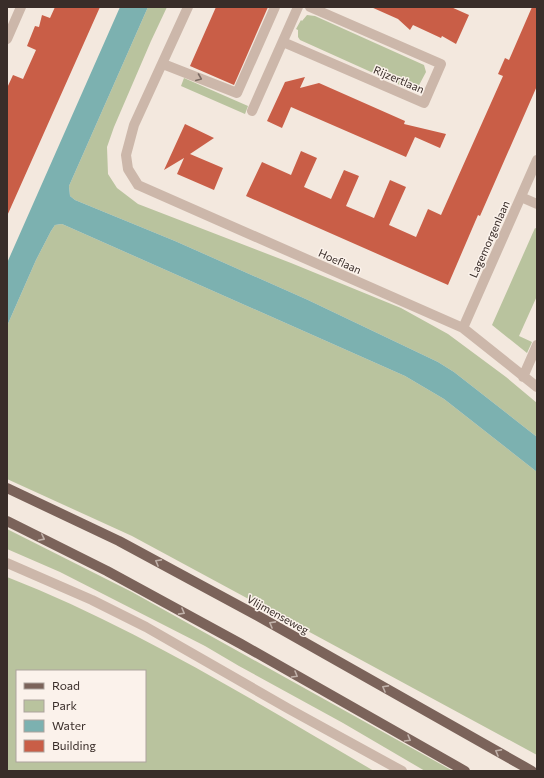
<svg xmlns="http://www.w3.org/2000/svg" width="544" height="778" font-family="Commissioner,sans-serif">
<rect width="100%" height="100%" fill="#f3e8de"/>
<!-- green -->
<path fill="#b9c39e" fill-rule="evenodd" d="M148,7H167L151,41L114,127L107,147L108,174L117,188L138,204L291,263L401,308L448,334L506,377L537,403V437L454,372L438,362L308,300L175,241L75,200L70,196L69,186Z
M307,15L315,16L424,65L426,72L417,89L411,90L300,40L298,37V30L296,29L301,20L302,21Z
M184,78L248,106L245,114L181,86Z
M62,224L405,376L444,399L537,472V755L132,536L7,479V326L36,260L51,231L55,225Z
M535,228L537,229V296L519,336L532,342L527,353L492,325Z
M7,529L132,592L453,771H425L343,723L239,666L205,646L60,572L7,549Z
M7,577C135,627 256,702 374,771H7ZM17,671H145V761H17Z"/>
<!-- water -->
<path fill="#7cb1b0" d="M120,7H148L69,186L70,196L75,200L175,241L308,300L438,362L454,372L537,437V472L444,399L405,376L62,224L55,225L51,231L36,260L7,326V263Z"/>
<!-- building -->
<path fill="#c95e47" d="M55,7H100L7,216V88L13,75L23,79L36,50L27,46L35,26L39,27L42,15L50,18Z
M216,7H268L234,85L190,66Z
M371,7H451L469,15L456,44L442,36L441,38L413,25L410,30L398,19Z
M532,7H537V86L480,216L478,215L448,285L246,196L262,162L291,175L301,151L317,158L304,187L331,199L344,170L359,176L346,206L374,218L390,180L406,187L389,225L416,237L428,209L441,215L503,76L498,74L505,58L509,60Z
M305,77L300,88L319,83L405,121L404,124L446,134L440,148L415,137L406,157L291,107L282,128L267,121L285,82Z
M185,124L214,138L190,154L223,168L214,190L177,174L184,158L164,170Z"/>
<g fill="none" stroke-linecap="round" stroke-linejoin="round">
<!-- minor -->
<path stroke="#ccb7aa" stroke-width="10" d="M188,7L134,125L126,155L128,169L138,185L463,328L537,387
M7,39L21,7
M283,42L424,103L441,64L310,7
M163,64L237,93L275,7
M252,111L298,7
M521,197L537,204
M463,328L537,160
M523,377L537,345
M7,563L92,600L146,627L289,709L402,771"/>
<!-- major -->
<path stroke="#7b635a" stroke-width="10" d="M7,488L119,541L258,616L532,771
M7,521L107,571L241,644L465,771"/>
</g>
<!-- one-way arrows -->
<defs><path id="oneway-chevron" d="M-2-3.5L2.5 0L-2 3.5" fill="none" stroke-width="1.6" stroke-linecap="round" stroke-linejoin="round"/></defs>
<use stroke="#7b6b63" href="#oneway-chevron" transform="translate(199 78) rotate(22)"/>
<g stroke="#c1b2aa">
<use href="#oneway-chevron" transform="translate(42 538) rotate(27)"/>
<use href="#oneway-chevron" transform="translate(158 562) rotate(-151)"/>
<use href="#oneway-chevron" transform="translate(182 612) rotate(29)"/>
<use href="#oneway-chevron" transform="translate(272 624) rotate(-151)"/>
<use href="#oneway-chevron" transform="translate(295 675) rotate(30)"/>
<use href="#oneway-chevron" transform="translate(385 688) rotate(-151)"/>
<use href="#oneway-chevron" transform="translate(408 739) rotate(30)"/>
<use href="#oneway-chevron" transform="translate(498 752) rotate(-151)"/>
</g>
<g text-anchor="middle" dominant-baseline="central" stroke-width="3" stroke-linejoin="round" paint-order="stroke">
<!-- street labels -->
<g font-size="11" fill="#392d29" stroke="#fbf2eb">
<text transform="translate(399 79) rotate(23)">Rijzertlaan</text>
<text transform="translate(489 239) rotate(-66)">Lagemorgenlaan</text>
<text transform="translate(340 261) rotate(24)">Hoeflaan</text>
<text transform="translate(278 614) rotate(29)">Vlijmenseweg</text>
</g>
</g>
<!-- border -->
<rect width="544" height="778" fill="none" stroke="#392d29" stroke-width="16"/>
<!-- legend -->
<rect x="16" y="670" width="130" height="92" fill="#fbf2eb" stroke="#ada39d"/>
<rect x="24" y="683" width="20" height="6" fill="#7b635a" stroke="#ada39d"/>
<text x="52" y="690" font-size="12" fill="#392d29">Road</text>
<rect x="24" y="700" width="20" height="12" fill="#b9c39e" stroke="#ada39d"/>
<text x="52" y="710" font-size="12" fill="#392d29">Park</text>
<rect x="24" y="720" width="20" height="12" fill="#7cb1b0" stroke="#ada39d"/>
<text x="52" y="730" font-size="12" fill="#392d29">Water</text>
<rect x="24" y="740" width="20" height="12" fill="#c95e47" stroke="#ada39d"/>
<text x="52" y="750" font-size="12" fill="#392d29">Building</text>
</svg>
